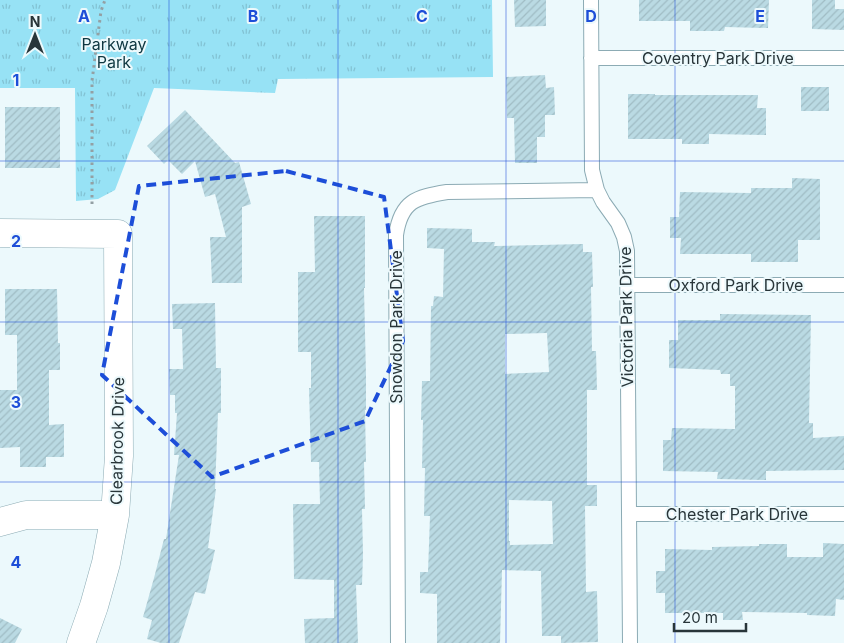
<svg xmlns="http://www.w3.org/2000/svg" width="844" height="643" font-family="Inter,sans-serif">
<defs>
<pattern id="grass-tufts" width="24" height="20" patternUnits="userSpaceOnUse" patternTransform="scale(1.25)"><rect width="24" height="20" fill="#97e2f5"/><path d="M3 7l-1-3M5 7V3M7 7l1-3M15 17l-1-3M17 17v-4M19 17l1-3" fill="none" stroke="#82c2d3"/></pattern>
<pattern id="building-hatch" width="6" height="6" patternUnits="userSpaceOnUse" patternTransform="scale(1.25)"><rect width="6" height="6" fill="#badae3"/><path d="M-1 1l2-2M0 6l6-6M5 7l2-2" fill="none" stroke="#a0bcc4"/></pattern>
</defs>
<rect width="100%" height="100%" fill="#ecf9fc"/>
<!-- grass -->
<path fill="url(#grass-tufts)" d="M0,0H492L493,77L278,79L275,93L154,88L115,190L98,199L76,201L75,88H0Z"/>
<!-- building -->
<path fill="url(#building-hatch)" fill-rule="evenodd" d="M514,0H546V26L515,27Z
M639,0H769L768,28L725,27L724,31H690V21H639Z
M812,0H835V9H844V30L812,29Z
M545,75L546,88L554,87L555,115H545V137H537V163H515L514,118H507L506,77Z
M801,87H829V111H801Z
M628,94H655V95H758L757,108H766V135L709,134V144H682V139H628Z
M5,107H60V168H5Z
M185,110L235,163L239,162L251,204L242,207V283H212L210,237H226L215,194L205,197L195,161L182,174L168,160L164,164L147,146Z
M792,178L820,179V240H798V262H751V254H680L681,238H670V217H679L680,192L751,193V188H792Z
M314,216H365V288H364L366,376V410H365L366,462H364L365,509H362L363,554L362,585H356L358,643H305L304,619L334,618V580L294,579L293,504H320L319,462H311L309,388H311V352H298V272H315Z
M427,228L472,229V242H495L494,246L583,244V252H592L593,287H591L592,351H596L597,390H587V485H597V506H585L586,592L597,591L598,642L561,643V636H542L541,571L502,570L500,643H437V594L420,593V572H428L430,516H424L425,468H422L423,420H421L422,381H430L431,306H433L434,296L443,297L444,249L427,248ZM547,333L549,372L505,374V334ZM509,500L552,501L553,544L510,545V541H509Z
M5,289H57L58,343H60V370H49V425L64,424V457H46V467H20V447L0,448V390H17V335H5Z
M215,303L216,368H221V413H218L215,489H216L208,548L215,550L205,594L195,592L179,643H161L147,639L152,620L143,617L154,578L164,539H166L179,455H174L177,413H175V395H170L169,369H183L182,329H173L172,304Z
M720,314L811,315L809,423H813V438L844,436V470L766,471V480L717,479L718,472L663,471V440H671L672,428L735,429V386H730V374H721L720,370L669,368V340H678V320H720Z
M823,543L844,544V600L836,599L835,616L807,615V613L742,612L743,620H723V613H665V593H656V571H665V549L712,550V547L759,546V544H787V557H823Z
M0,618L22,629L15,643H0Z"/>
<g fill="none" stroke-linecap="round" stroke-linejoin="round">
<!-- lane casing -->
<g stroke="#8cabb4" stroke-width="16">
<path id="lane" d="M591,0L592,170L597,190L603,202L618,223L624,237L627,251L630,643
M591,58H844
M627,285H844
M629,514H844
M398,643L396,235C401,201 416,197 447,192L597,190"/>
</g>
<!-- street casing -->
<g stroke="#8cabb4" stroke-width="29">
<path id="street" d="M0,233L118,234L119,456L115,515L106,563L94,606L81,643
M0,522L26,515H115"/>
</g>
<!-- path -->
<path stroke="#93a0a4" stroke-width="3" stroke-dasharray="2.5 4" stroke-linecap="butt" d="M92,204V81L101,11L105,0"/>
<!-- lane -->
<use href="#lane" stroke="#fff" stroke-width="14"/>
<!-- street -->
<use href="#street" stroke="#fff" stroke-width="28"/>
</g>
<!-- marked area -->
<path fill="none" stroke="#1d4ed8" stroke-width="4" stroke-dasharray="10 6" stroke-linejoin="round" d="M286,171L384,197L403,341L365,421L212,477L102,375L139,186Z"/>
<!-- grid -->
<path fill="none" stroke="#1d4ed8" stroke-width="1" stroke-opacity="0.55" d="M169,0V643M338,0V643M506,0V643M675,0V643M0,161H844M0,322H844M0,482H844"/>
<g text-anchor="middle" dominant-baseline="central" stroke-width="4" stroke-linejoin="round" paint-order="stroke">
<!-- park labels -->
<g font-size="16" fill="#0e3741" stroke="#ecf9fc">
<text x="114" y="44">Parkway<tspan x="114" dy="18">Park</tspan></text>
</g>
<!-- street labels -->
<g font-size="16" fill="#283539" stroke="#ecf9fc">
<text x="718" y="58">Coventry Park Drive</text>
<text x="736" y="285">Oxford Park Drive</text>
<text transform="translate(626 317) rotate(-91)">Victoria Park Drive</text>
<text transform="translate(396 327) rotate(-90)">Snowdon Park Drive</text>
<text transform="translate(117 441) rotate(-89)">Clearbrook Drive</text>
<text x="737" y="514">Chester Park Drive</text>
</g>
</g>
<g font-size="16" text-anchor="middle" font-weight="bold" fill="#1d4ed8" stroke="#ecf9fc" stroke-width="4" stroke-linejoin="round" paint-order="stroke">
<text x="84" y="22">A</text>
<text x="253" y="22">B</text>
<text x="422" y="22">C</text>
<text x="591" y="22">D</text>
<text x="760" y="22">E</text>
<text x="16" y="86">1</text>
<text x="16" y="247">2</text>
<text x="16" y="408">3</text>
<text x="16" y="568">4</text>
</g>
<!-- north arrow -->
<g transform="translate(35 35)" stroke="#ecf9fc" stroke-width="4" paint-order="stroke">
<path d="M0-4L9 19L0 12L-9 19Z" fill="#283539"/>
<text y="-8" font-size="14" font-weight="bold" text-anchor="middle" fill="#283539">N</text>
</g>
<!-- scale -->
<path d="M674 623v8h72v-8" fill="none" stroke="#283539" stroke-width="2.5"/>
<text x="682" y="623" font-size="15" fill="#283539" stroke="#ecf9fc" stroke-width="4" paint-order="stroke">20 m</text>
</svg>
